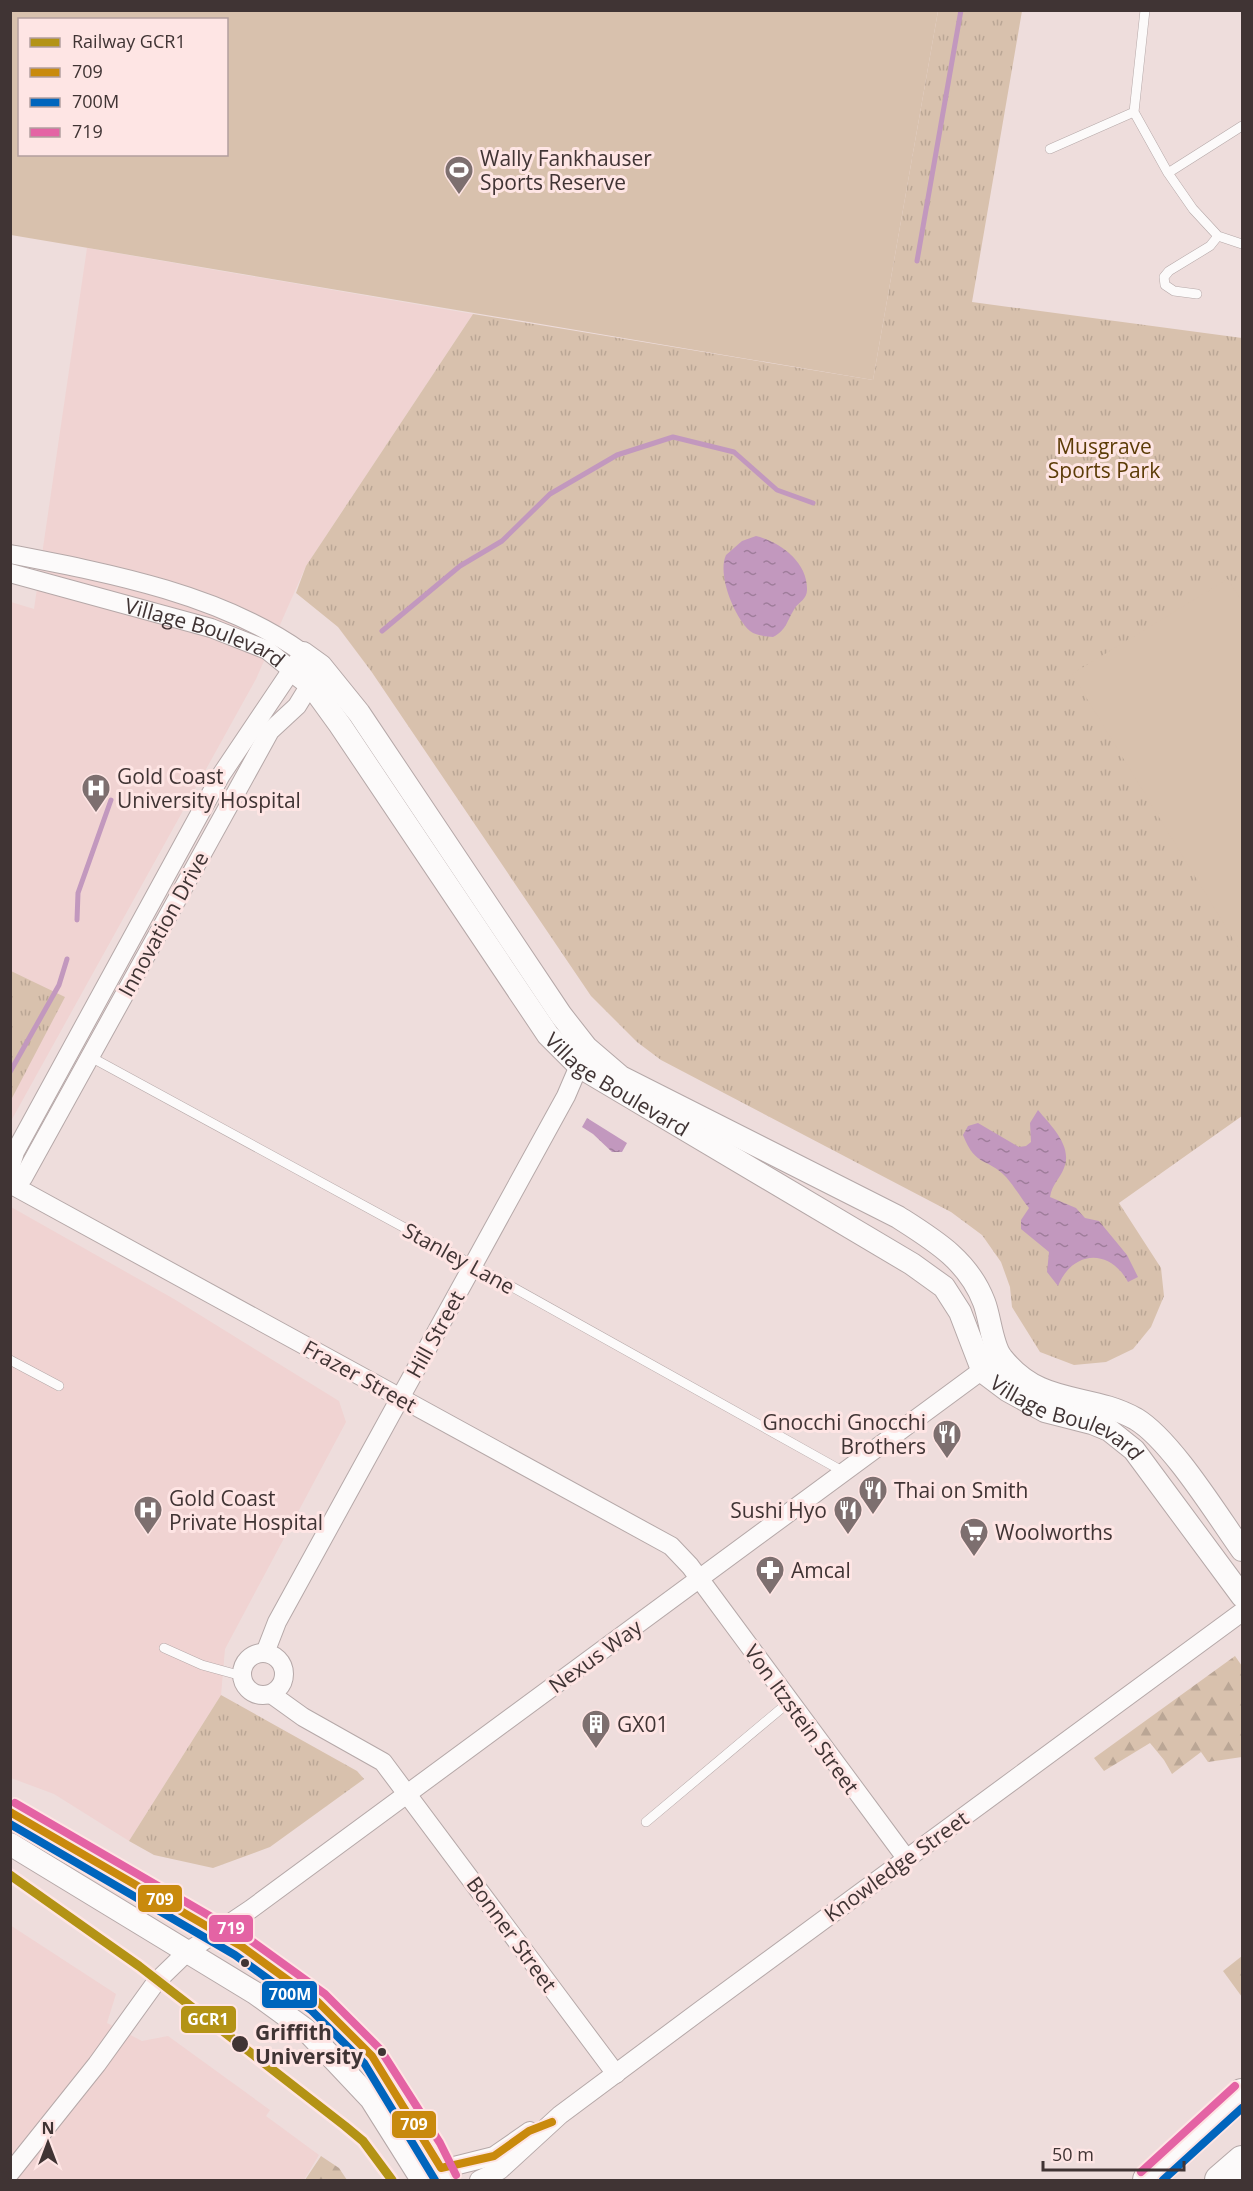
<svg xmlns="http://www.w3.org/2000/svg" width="1253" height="2191" font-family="'Open Sans',sans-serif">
<defs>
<pattern id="grass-tufts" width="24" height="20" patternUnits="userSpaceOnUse" patternTransform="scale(1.5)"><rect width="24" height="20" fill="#d8c1ad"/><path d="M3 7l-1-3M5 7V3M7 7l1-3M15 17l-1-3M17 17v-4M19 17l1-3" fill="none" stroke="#baa695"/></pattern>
<pattern id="forest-firs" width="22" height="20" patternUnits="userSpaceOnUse" patternTransform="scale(1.5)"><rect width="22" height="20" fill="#d8c1ad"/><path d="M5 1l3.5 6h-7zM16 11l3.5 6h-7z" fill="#baa695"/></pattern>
<pattern id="water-ripples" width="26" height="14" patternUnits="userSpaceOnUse" patternTransform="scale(1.5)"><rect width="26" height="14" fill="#c298be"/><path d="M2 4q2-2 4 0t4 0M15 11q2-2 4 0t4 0" fill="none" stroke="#9f7d9b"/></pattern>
</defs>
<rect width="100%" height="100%" fill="#eedddc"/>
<!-- built -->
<path fill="#f0d3d2" d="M87,248L473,314L306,566L256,679L11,1121V602L34,609Z
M11,1207L174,1299L339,1401L346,1422L225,1649L221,1695L129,1841L54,1794L11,1778Z
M10,1925L116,1994L107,2023L142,2041L168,2036L270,2110L266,2116L319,2155L304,2180H11Z"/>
<!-- grass -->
<path fill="url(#grass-tufts)" d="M938,11H1022L972,302L1242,338V1116L1119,1203L1161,1268L1164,1296L1151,1327L1133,1349L1106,1362L1074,1365L1040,1352L1012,1307L1010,1287L1001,1262L982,1235L951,1212L661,1060L637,1042L591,996L371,671L338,627L296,593L306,566L473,314L873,380Z
M11,971L65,997L11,1100Z
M221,1695L357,1771L364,1779L270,1847L213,1868L154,1855L129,1841Z"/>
<!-- forest -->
<path fill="url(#forest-firs)" d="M1235,1656L1242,1666V1757L1208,1762L1201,1752L1172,1774L1164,1760L1150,1743L1104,1771L1094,1758Z
M1242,1956V1997L1223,1971Z
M321,2156L339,2168L347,2180H305Z"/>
<!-- pitch -->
<path fill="#d8c1ad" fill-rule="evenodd" d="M10,11H938L873,380L11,235ZM20,20H226V154H20Z
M1228,579L1242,602L1241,952L1072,674Z"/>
<!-- water -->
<path fill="url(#water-ripples)" d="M756,536C780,542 808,562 807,590C807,599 799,602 795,608C787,620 787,630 773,637C766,636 756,636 750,631C734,617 717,574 726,555L742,541Z
M1038,1110C1051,1126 1073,1146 1064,1168C1060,1179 1052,1184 1050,1197L1076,1208L1085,1218L1099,1221L1127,1255L1138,1277L1128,1282C1109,1247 1072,1251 1058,1286L1047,1272L1049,1252L1021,1229V1220L1029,1208C1021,1198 1014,1186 1006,1177C987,1157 976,1168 963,1135L968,1126L978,1123L1019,1147L1026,1146L1031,1142L1030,1123Z
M587,1118L627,1143L622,1152H612L593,1134L582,1127Z"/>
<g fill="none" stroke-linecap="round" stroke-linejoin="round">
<!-- stream -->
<path stroke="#c298be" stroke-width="5" d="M917,261L961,10
M382,631L460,566L502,541L550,494L617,455L673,437L734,452L777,490L813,503
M77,920L78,893L111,800
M10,1072L59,985L67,959"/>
<!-- service casing -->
<g stroke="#b5a8a8" stroke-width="10">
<path id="service" d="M1145,10L1134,112L1168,173L1193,209L1218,236L1242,244
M1050,149L1134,112
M1168,173L1242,126
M1197,294L1174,291L1165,285L1164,277L1169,271L1210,246L1218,236
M87,1055L473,1265L844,1472
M10,1360L59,1386
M164,1648L202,1665L242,1676
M646,1822L789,1702"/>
</g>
<!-- minor casing -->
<g stroke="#b5a8a8" stroke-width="20">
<g id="minor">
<path d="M10,554C108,573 221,594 303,653L221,775L15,1152L10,1168"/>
<path id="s1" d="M10,573L211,628L267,650L293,671"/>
<path d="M10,1184L671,1546L690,1566L906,1858"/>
<path d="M10,1184L23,1178L270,731L297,706L316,675"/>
<path d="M265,1653L277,1622L566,1096L584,1054"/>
<circle cx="263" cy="1674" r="21"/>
<path d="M271,1694L303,1717L383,1762L616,2074"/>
<path d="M430,2172L494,2156L530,2131"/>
<path d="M10,2173L97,2064L156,1982L187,1952L251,1909L1000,1357"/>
<path d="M479,2180L500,2170L560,2115L701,2010L1242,1612"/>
</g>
</g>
<!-- tertiary casing -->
<g stroke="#b5a8a8" stroke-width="24">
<g id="tertiary">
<path d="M303,653L321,666L359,713L561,1015L586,1047L621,1077L898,1217C934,1240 968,1260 984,1302C990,1317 992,1347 1002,1358C1042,1408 1088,1392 1136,1419C1171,1440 1217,1515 1242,1550"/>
<path id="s2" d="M293,671L311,685L340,725L548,1035L580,1067L912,1264L944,1287L960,1312L983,1372L1007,1390L1045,1411L1092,1423L1109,1430L1134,1450L1242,1596"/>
<path d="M10,1812L241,1946L318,2002L372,2056L431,2149L447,2180"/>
<path d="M10,1844L255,1993L306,2030L371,2099L422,2180"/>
</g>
</g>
<!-- trunk casing -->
<g stroke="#b5a8a8" stroke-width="32">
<path id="trunk" d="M1148,2180L1242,2094
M1220,2180L1242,2161"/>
</g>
<!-- service -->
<use href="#service" stroke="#fcfafa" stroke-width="9"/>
<!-- minor -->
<use href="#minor" stroke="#fcfafa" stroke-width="18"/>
<!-- tertiary -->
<use href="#tertiary" stroke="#fcfafa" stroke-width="22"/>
<!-- trunk -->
<use href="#trunk" stroke="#fcfafa" stroke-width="30"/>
<!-- bus-1 casing -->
<g stroke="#fee5e4" stroke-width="12">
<path id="bus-1" d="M10,1812L241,1946L318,2002L372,2056L441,2168L494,2156L529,2131L552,2122"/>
</g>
<!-- bus-2 casing -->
<g stroke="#fee5e4" stroke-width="12">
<path id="bus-2" d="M10,1824L235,1955L311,2010L364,2063L435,2180
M1163,2180L1242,2108"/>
</g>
<!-- bus-3 casing -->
<g stroke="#fee5e4" stroke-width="12">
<path id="bus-3" d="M15,1803L246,1937L325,1994L380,2049L440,2143L456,2175
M1141,2172L1235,2086"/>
</g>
<!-- bus-1 -->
<use href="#bus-1" stroke="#c98a0d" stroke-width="8"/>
<!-- bus-2 -->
<use href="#bus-2" stroke="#0065bd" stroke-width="8"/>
<!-- bus-3 -->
<use href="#bus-3" stroke="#e463a4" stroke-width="8"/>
<!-- rail-1 casing -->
<g stroke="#fee5e4" stroke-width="14">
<path id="rail-1" d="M10,1875L139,1966L345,2126L363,2141L392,2180"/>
</g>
<!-- rail-1 -->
<use href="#rail-1" stroke="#b39315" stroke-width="9"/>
</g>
<!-- icons -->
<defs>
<g id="stadium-pin" transform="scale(1.5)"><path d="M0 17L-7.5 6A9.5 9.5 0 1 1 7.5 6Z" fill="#7d6f6f" stroke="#fee5e4"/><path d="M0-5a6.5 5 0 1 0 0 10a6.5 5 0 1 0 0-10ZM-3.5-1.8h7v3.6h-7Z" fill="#fff"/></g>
<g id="hospital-pin" transform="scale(1.5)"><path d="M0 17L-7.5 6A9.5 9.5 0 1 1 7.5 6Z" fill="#7d6f6f" stroke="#fee5e4"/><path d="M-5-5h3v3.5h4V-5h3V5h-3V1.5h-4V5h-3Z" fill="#fff"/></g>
<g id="restaurant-pin" transform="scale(1.5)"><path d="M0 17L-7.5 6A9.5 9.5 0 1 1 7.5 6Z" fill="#7d6f6f" stroke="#fee5e4"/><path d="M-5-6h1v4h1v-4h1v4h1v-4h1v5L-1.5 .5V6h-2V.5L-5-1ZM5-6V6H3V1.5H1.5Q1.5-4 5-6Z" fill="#fff"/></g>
<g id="supermarket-pin" transform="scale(1.5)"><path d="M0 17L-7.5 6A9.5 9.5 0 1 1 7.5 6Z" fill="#7d6f6f" stroke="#fee5e4"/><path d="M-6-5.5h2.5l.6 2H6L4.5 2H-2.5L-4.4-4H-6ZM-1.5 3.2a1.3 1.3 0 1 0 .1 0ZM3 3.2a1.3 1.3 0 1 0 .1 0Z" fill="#fff"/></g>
<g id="pharmacy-pin" transform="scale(1.5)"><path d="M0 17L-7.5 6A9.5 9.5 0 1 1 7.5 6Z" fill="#7d6f6f" stroke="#fee5e4"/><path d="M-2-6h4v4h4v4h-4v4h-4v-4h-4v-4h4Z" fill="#fff"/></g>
<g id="building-pin" transform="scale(1.5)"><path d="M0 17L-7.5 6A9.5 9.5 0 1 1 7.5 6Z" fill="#7d6f6f" stroke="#fee5e4"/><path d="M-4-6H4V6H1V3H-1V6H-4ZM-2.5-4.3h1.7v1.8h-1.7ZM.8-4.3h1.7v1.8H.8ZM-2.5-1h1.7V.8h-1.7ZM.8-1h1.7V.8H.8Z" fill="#fff"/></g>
</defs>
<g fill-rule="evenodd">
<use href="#stadium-pin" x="459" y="170"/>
<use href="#hospital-pin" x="96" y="788"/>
<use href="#restaurant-pin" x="947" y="1434"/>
<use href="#restaurant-pin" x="873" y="1490"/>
<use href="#hospital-pin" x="148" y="1510"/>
<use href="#restaurant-pin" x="848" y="1510"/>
<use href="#supermarket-pin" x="974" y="1532"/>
<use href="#pharmacy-pin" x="770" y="1570"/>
<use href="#building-pin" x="596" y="1724"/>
</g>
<!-- markers -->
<g fill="#403434" stroke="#fee5e4" stroke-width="2">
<circle cx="245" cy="1963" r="5"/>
<circle cx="240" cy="2044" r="9"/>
<circle cx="382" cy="2052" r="5"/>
</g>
<g text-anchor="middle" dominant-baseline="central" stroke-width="6" stroke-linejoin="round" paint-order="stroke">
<!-- poi labels -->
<g font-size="21" fill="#403434" stroke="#fee5e4" text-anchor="start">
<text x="480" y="158">Wally Fankhauser<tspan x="480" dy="24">Sports Reserve</tspan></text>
<text x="117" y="776">Gold Coast<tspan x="117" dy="24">University Hospital</tspan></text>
<text x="926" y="1422" text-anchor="end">Gnocchi Gnocchi<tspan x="926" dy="24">Brothers</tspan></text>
<text x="894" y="1490">Thai on Smith</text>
<text x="169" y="1498">Gold Coast<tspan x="169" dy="24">Private Hospital</tspan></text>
<text x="827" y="1510" text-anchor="end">Sushi Hyo</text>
<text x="995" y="1532">Woolworths</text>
<text x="791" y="1570">Amcal</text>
<text x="617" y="1724">GX01</text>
</g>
<!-- park labels -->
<g font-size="21" fill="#5c3c07" stroke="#fee5e4">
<text x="1104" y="446">Musgrave<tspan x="1104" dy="24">Sports Park</tspan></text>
</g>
<!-- street labels -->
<g font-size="21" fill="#403434" stroke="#fee5e4">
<text stroke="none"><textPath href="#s1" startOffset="204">Village Boulevard</textPath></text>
<text transform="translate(163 924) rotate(-61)">Innovation Drive</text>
<text stroke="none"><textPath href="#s2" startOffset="531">Village Boulevard</textPath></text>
<text transform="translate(459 1258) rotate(29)">Stanley Lane</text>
<text transform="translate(435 1334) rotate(-61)">Hill Street</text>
<text transform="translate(360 1376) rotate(29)">Frazer Street</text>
<text stroke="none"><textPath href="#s2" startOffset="1107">Village Boulevard</textPath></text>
<text transform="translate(595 1656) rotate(-36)">Nexus Way</text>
<text transform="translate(802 1719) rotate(54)">Von Itzstein Street</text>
<text transform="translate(896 1866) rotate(-36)">Knowledge Street</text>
<text transform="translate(512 1934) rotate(54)">Bonner Street</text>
</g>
<!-- stop labels -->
<g font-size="21" font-weight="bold" fill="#403434" stroke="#fee5e4" text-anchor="start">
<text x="255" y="2032">Griffith<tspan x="255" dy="24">University</tspan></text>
</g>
</g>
<g stroke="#fee5e4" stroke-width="2">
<rect x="137" y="1884" width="46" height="29" rx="6" fill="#c98a0d"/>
<rect x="208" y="1914" width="46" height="29" rx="6" fill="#e463a4"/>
<rect x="261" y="1980" width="57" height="29" rx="6" fill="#0065bd"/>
<rect x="180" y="2005" width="57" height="29" rx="6" fill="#b39315"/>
<rect x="391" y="2110" width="46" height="29" rx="6" fill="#c98a0d"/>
</g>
<g font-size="16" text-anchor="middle" font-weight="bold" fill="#fff">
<text x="160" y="1905">709</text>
<text x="231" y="1934">719</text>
<text x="290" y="2000">700M</text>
<text x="208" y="2025">GCR1</text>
<text x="414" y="2130">709</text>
</g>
<!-- border -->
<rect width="1253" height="2191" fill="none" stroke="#403434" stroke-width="24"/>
<!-- legend -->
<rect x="18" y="18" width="210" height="138" fill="#fee5e4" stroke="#b29e9e" stroke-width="1.5"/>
<rect x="30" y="38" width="30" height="9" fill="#b39315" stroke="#b29e9e" stroke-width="1.5"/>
<text x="72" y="48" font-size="18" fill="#403434">Railway GCR1</text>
<rect x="30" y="68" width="30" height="9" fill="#c98a0d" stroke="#b29e9e" stroke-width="1.5"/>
<text x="72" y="78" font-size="18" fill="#403434">709</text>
<rect x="30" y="98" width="30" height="9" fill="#0065bd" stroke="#b29e9e" stroke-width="1.5"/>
<text x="72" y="108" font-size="18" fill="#403434">700M</text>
<rect x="30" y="128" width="30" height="9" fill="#e463a4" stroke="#b29e9e" stroke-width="1.5"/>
<text x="72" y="138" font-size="18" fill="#403434">719</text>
<!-- north arrow -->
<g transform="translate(48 2143)" stroke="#fee5e4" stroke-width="4.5" paint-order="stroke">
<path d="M0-4.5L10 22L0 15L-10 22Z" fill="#403434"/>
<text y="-9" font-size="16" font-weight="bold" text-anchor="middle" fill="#403434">N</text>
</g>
<!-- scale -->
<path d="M1043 2161v9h141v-9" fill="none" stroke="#403434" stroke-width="3"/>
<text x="1052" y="2161" font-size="18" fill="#403434" stroke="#fee5e4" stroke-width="4.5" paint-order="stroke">50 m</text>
</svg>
